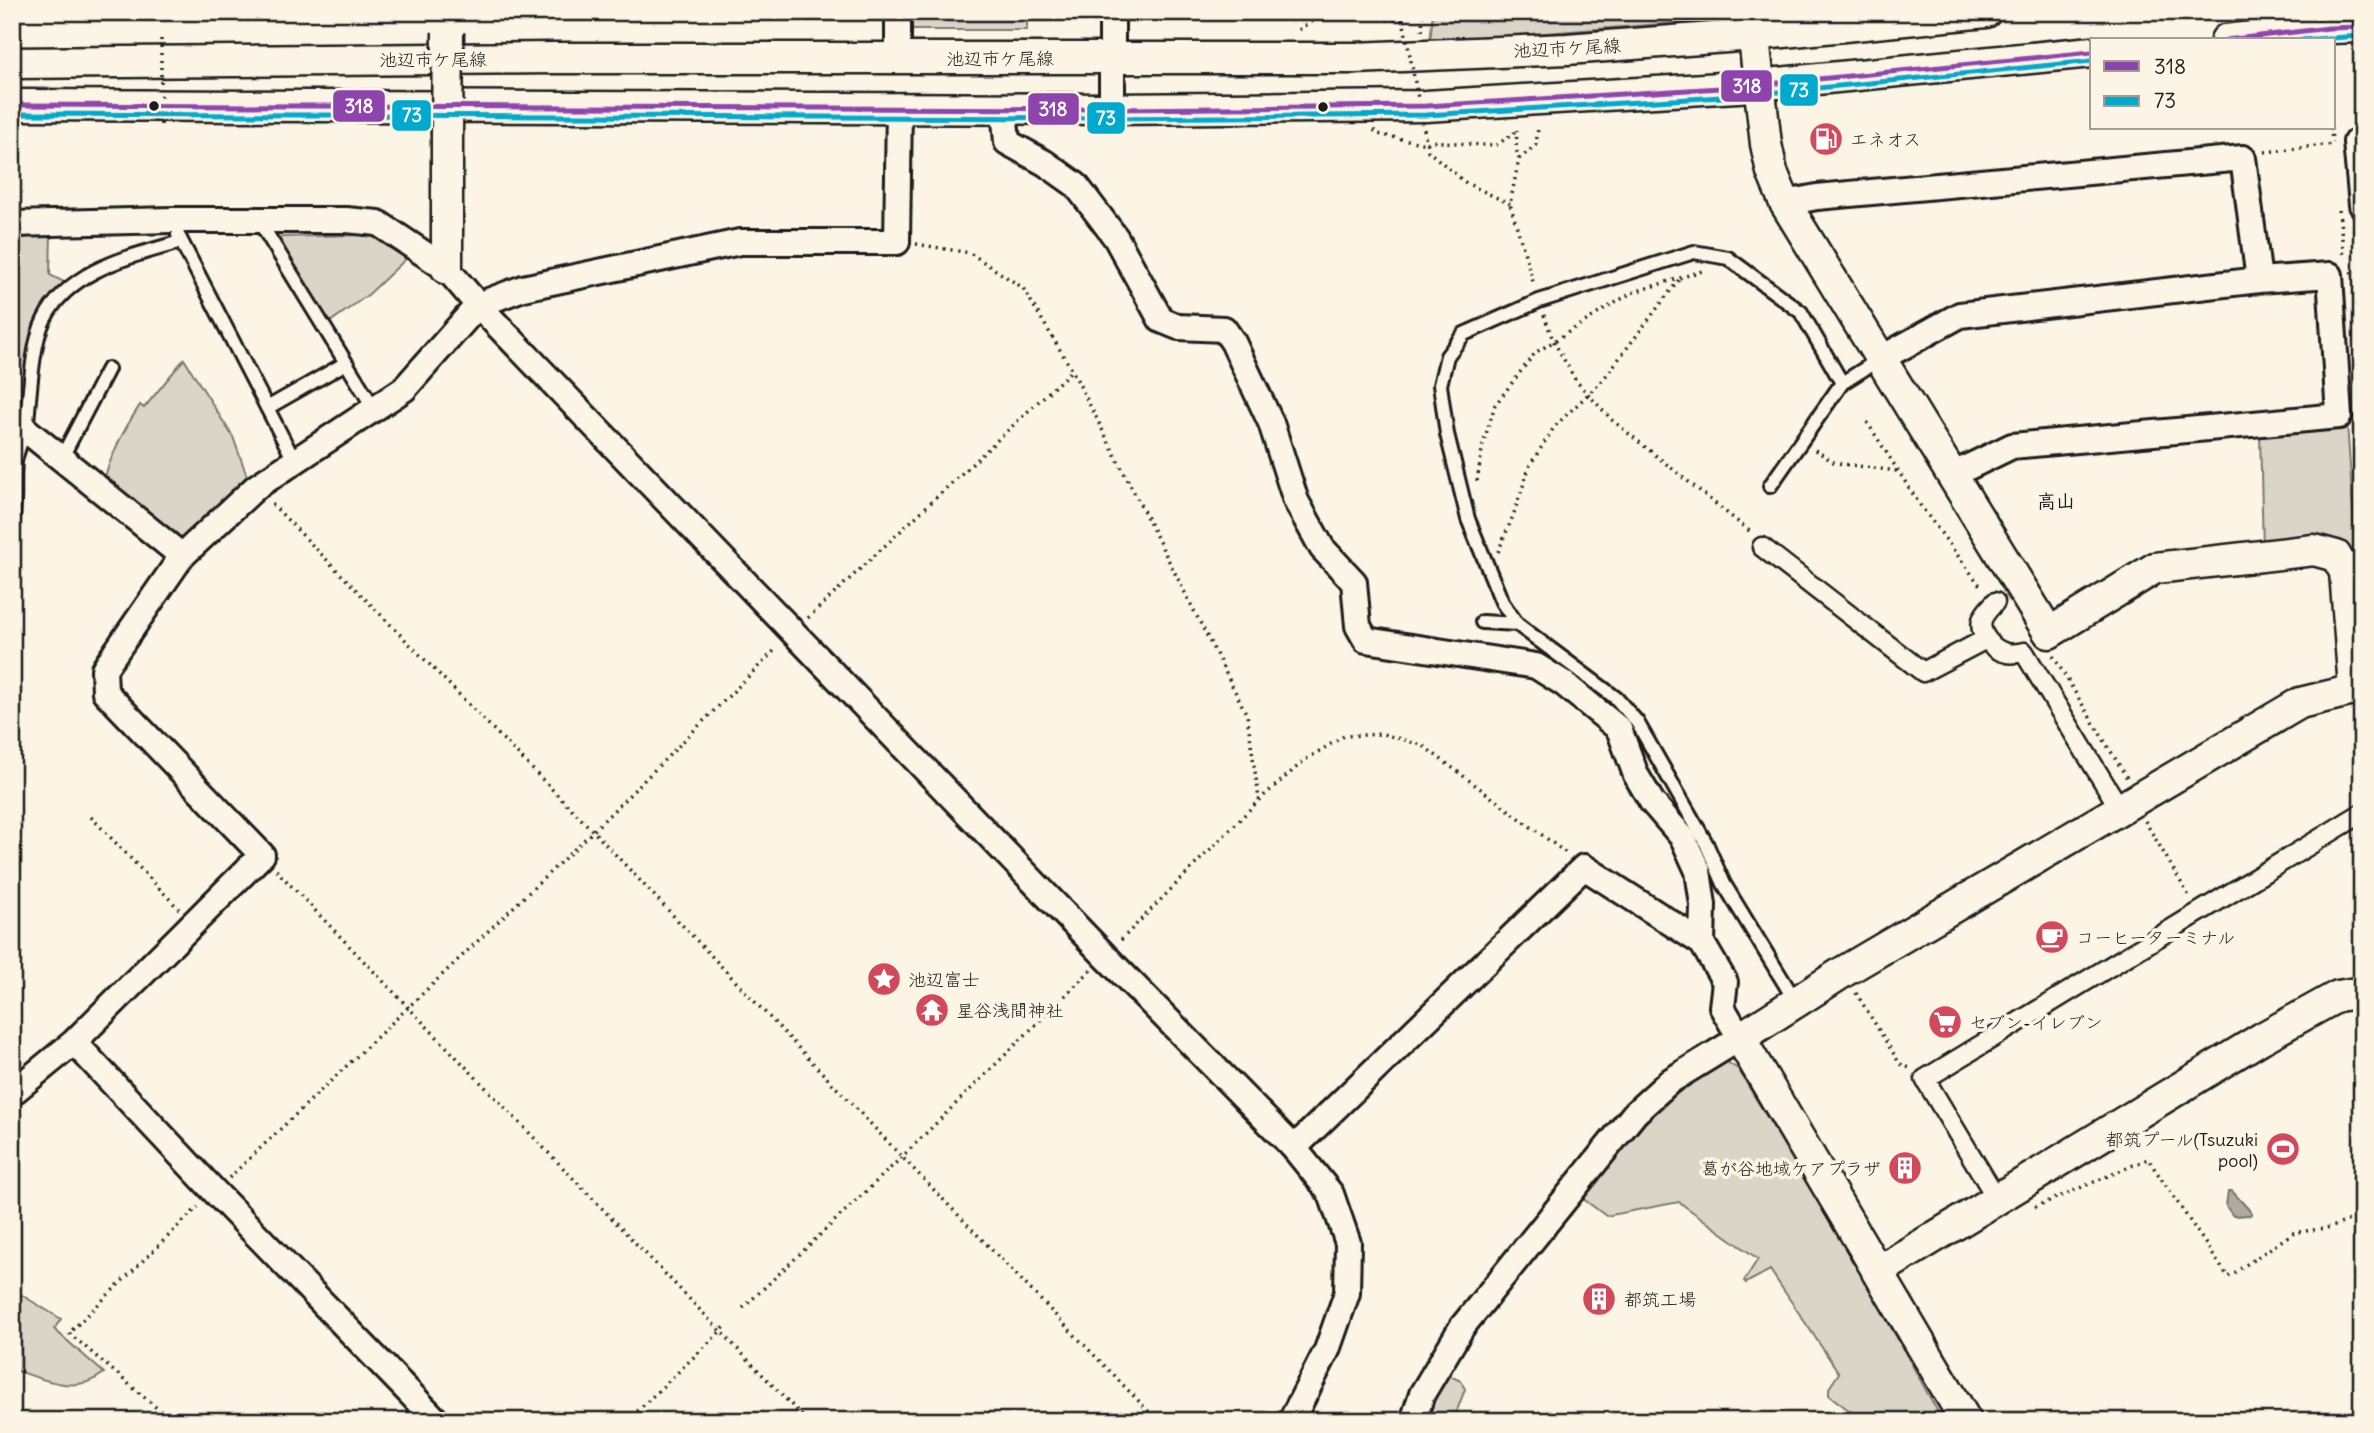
<svg xmlns="http://www.w3.org/2000/svg" width="2374" height="1433" font-family="Delius,'Klee One',sans-serif">
<rect width="100%" height="100%" fill="#fcf5e5"/>
<filter id="ink" filterUnits="userSpaceOnUse"><feTurbulence type="fractalNoise" baseFrequency=".0143" numOctaves="2"/><feDisplacementMap in="SourceGraphic" scale="14" xChannelSelector="R" yChannelSelector="G"/><feConvolveMatrix kernelMatrix="1 2 1 2 8 2 1 2 1" color-interpolation-filters="sRGB"/></filter>
<g filter="url(#ink)">
<!-- green -->
<path fill="#dbd5c8" stroke="#7c7872" stroke-width="2" d="M911,12H1027V30H911Z
M1433,12H1712L1713,20L1430,42Z
M51,234L50,275L66,283L42,310L33,330L24,405L12,397V239Z
M360,235L379,238L408,257L369,294L330,322L277,243L281,237Z
M184,359L233,437L247,476L186,540L176,541L104,480C112,452 124,429 140,405L144,408Z
M2347,423L2356,552L2307,540L2263,547L2260,435Z
M1727,1062L1738,1069L1865,1280L1943,1421H1863L1829,1395V1388L1839,1373L1770,1270L1746,1283L1744,1281L1758,1259L1679,1202L1606,1216L1582,1198L1646,1122L1681,1090Z
M12,1289L61,1319L54,1329L104,1373C75,1396 43,1379 12,1369Z
M1448,1375L1461,1381L1465,1389L1453,1421H1427L1436,1395Z"/>
<!-- water -->
<path fill="#b0aba1" stroke="#75726c" stroke-width="2" d="M2228,1191H2232L2252,1213L2250,1215L2233,1216L2226,1206Z"/>
<g fill="none" stroke-linecap="round" stroke-linejoin="round">
<!-- service casing -->
<g stroke="#1c1c1c" stroke-width="18">
<path id="service" d="M259,221L375,410
M178,235L295,462
M1842,383L1880,359
M267,408L346,363
M61,459L108,369
M1770,486L1842,383L1801,312L1728,258L1694,252L1539,301L1464,334L1447,356L1440,385L1447,434L1468,519L1502,602L1517,624L1616,698L1637,722L1706,843L1724,884L1796,1002
M12,522C16,502 13,482 15,462C17,448 25,435 27,421C30,394 32,343 44,320C69,269 130,257 180,242
M1482,622L1517,624"/>
</g>
<!-- pedestrian casing -->
<g stroke="#1c1c1c" stroke-width="23">
<path id="pedestrian" d="M1762,547L1923,672L1986,639
M1995,602C1990,608 1984,613 1982,620C1978,634 1994,651 2007,653C2012,654 2019,653 2024,652L2120,809
M1997,1199L1925,1079L2362,813"/>
</g>
<!-- minor casing -->
<g stroke="#1c1c1c" stroke-width="30">
<path id="minor" d="M898,58V12
M1004,109L1007,142L1045,163L1076,185L1116,238L1161,320L1178,327L1224,329L1233,342L1271,423L1296,501L1322,548L1354,582L1358,626L1366,640L1536,666L1563,683L1619,729L1636,775L1652,802L1683,838L1698,871L1703,905L1702,943
M1112,109V12
M2362,142H2356L2362,205
M1785,203L1817,197L2243,158L2259,280
M12,224L172,220H346L378,223L447,269L478,305L1105,956L1294,1148L1331,1194L1348,1243L1347,1293L1327,1350L1291,1421
M1880,359L1960,315L2259,280L2330,275L2339,416L2012,446L1950,476
M12,423L26,430L182,556
M74,1042L215,1192L437,1421
M12,1093L74,1042L262,855L105,692L104,669L182,556L256,487L404,389L478,305L523,288L740,242H897L899,108
M1294,1148L1584,867L1702,943L1725,982L1722,1007L1740,1038L1670,1081L1635,1113L1462,1327L1422,1394L1413,1421"/>
</g>
<!-- tertiary casing -->
<g stroke="#1c1c1c" stroke-width="35">
<path id="tertiary" d="M1751,12L1766,144L1772,172L1785,203L2049,633L2155,568L2314,550L2336,556L2345,572L2354,688
M2226,40L2329,28L2362,27
M12,63L555,58H1355L1567,49L1753,35L1986,12
M12,105L1112,109L1426,106L1737,87L2092,52
M447,269V135
M1877,1272L2262,1038L2338,996L2362,992
M1966,1421L1740,1038L1843,972L2300,703L2362,688"/>
</g>
<!-- path -->
<path stroke="#1c1c1c" stroke-width="3.5" stroke-dasharray="2 5" stroke-linecap="butt" d="M1401,12L1403,19
M1299,30C1326,6 1370,18 1403,21
M1422,31L1423,12
M2331,128L2332,143
M1374,130L1378,134L1426,144L1431,141L1495,146L1516,132
M1517,130L1516,149L1519,159L1510,204L1534,285
M2265,152L2333,144
M1519,159L1536,145L1538,128
M2339,210L2344,258
M916,244L970,253L1023,288L1072,370L1247,715L1259,799
M2350,273L2362,272
M1544,315L1553,340L1576,381L1612,420L1753,534
M1867,422L1920,505L1982,588
M2357,430L2362,486
M1815,450L1835,463L1897,471
M1477,481L1483,444L1495,405L1535,353L1631,293L1702,271
M272,504L593,831L902,1157L1158,1421
M1498,552L1513,516L1530,465L1555,426L1602,381L1681,277
M808,618L1072,370
M2053,656L2127,778
M91,817L179,909
M2145,821L2189,896
M276,870L807,1421
M1121,940L1259,800L1305,760L1344,736L1383,734L1422,745L1566,853
M1856,993L1900,1064L1910,1068
M229,1178L588,836L777,648
M2035,1207L2148,1159L2228,1277L2293,1233L2332,1227L2362,1215
M743,1308L902,1157L1091,970
M2309,1417L2320,1421
M172,1421L69,1333L198,1207
M627,1421L725,1327"/>
<!-- service -->
<use href="#service" stroke="#fcf5e5" stroke-width="12"/>
<!-- pedestrian -->
<use href="#pedestrian" stroke="#fcf5e5" stroke-width="18"/>
<!-- minor -->
<use href="#minor" stroke="#fcf5e5" stroke-width="24"/>
<!-- tertiary -->
<use href="#tertiary" stroke="#fcf5e5" stroke-width="30"/>
<!-- tertiary-bridge casing -->
<g stroke="#1c1c1c" stroke-width="35" stroke-linecap="butt">
<path id="tertiary-bridge" d="M447,135L448,32"/>
</g>
<!-- path-bridge -->
<path stroke="#1c1c1c" stroke-width="3.5" stroke-dasharray="2 5" stroke-linecap="butt" d="M2318,12L2321,40
M1403,19L1428,151L1466,183L1510,204
M161,39V125"/>
<!-- tertiary-bridge -->
<use href="#tertiary-bridge" stroke="#fcf5e5" stroke-width="30"/>
<!-- bus-1 casing -->
<g stroke="#fcf5e5" stroke-width="10">
<path id="bus-1" d="M2226,40L2329,28L2362,27
M12,105L1112,109L1426,106L1737,87L2092,52"/>
</g>
<!-- bus-2 casing -->
<g stroke="#fcf5e5" stroke-width="10">
<path id="bus-2" d="M2299,40L2362,36
M12,114L1112,118L1426,115L1738,96L2092,61"/>
</g>
<!-- bus-1 -->
<use href="#bus-1" stroke="#8e44ad" stroke-width="5"/>
<!-- bus-2 -->
<use href="#bus-2" stroke="#00a9ce" stroke-width="5"/>
</g>
</g>
<!-- icons -->
<defs>
<g id="fuel-disc" transform="scale(1.75)"><circle r="9.5" fill="#d1495b" stroke="#fcf5e5"/><path d="M-5.5-6h7V0h2V4h1.3V-2.5L3-4.5l.8-.8L6-3V5H2.5V1h-1V6h-7ZM-4.2-4.7v3.2H.2V-4.7Z" fill="#fff"/></g>
<g id="cafe-disc" transform="scale(1.75)"><circle r="9.5" fill="#d1495b" stroke="#fcf5e5"/><path d="M-5.5-4.5H6V0H3Q3 3.5 0 3.5H-2.5Q-5.5 3.5-5.5 0ZM3-3.2v2h1.7v-2ZM-6 4.5H4V6H-6Z" fill="#fff"/></g>
<g id="sight-disc" transform="scale(1.75)"><circle r="9.5" fill="#d1495b" stroke="#fcf5e5"/><path d="M0-6L1.8-2.2L6-1.7L2.9 1.2L3.7 5.4L0 3.3L-3.7 5.4L-2.9 1.2L-6-1.7L-1.8-2.2Z" fill="#fff"/></g>
<g id="temple-disc" transform="scale(1.75)"><circle r="9.5" fill="#d1495b" stroke="#fcf5e5"/><path d="M0-6L5-2H3V0L6.5 2.5H4V6H1.5V3h-3V6H-4V2.5H-6.5L-3 0V-2H-5Z" fill="#fff"/></g>
<g id="supermarket-disc" transform="scale(1.75)"><circle r="9.5" fill="#d1495b" stroke="#fcf5e5"/><path d="M-6-5.5h2.5l.6 2H6L4.5 2H-2.5L-4.4-4H-6ZM-1.5 3.2a1.3 1.3 0 1 0 .1 0ZM3 3.2a1.3 1.3 0 1 0 .1 0Z" fill="#fff"/></g>
<g id="stadium-disc" transform="scale(1.75)"><circle r="9.5" fill="#d1495b" stroke="#fcf5e5"/><path d="M0-5a6.5 5 0 1 0 0 10a6.5 5 0 1 0 0-10ZM-3.5-1.8h7v3.6h-7Z" fill="#fff"/></g>
<g id="building-disc" transform="scale(1.75)"><circle r="9.5" fill="#d1495b" stroke="#fcf5e5"/><path d="M-4-6H4V6H1V3H-1V6H-4ZM-2.5-4.3h1.7v1.8h-1.7ZM.8-4.3h1.7v1.8H.8ZM-2.5-1h1.7V.8h-1.7ZM.8-1h1.7V.8H.8Z" fill="#fff"/></g>
</defs>
<g fill-rule="evenodd">
<use href="#fuel-disc" x="1826" y="139"/>
<use href="#cafe-disc" x="2052" y="937"/>
<use href="#sight-disc" x="884" y="979"/>
<use href="#temple-disc" x="932" y="1010"/>
<use href="#supermarket-disc" x="1945" y="1022"/>
<use href="#stadium-disc" x="2283" y="1149"/>
<use href="#building-disc" x="1905" y="1168"/>
<use href="#building-disc" x="1599" y="1299"/>
</g>
<!-- markers -->
<g fill="#1c1c1c" stroke="#fcf5e5" stroke-width="2.5">
<circle cx="154" cy="106" r="6"/>
<circle cx="1323" cy="107" r="6"/>
</g>
<g text-anchor="middle" dominant-baseline="central" stroke-width="7" stroke-linejoin="round" paint-order="stroke">
<!-- street labels -->
<g font-size="18" fill="#1c1c1c" stroke="#fcf5e5">
<text transform="translate(1567 48) rotate(-3)">池辺市ケ尾線</text>
<text x="1000" y="58">池辺市ケ尾線</text>
<text x="433" y="59">池辺市ケ尾線</text>
</g>
<!-- poi labels -->
<g font-size="18" fill="#1c1c1c" stroke="#fcf5e5" text-anchor="start">
<text x="1850" y="139">エネオス</text>
<text x="2076" y="937">コーヒーターミナル</text>
<text x="908" y="979">池辺富士</text>
<text x="956" y="1010">星谷浅間神社</text>
<text x="1969" y="1022">セブン-イレブン</text>
<text x="2258" y="1139" text-anchor="end">都筑プール(Tsuzuki<tspan x="2258" dy="21">pool)</tspan></text>
<text x="1881" y="1168" text-anchor="end">葛が谷地域ケアプラザ</text>
<text x="1624" y="1299">都筑工場</text>
</g>
<!-- neighbourhood labels -->
<g font-size="19" font-weight="bold" fill="#1c1c1c" stroke="#fcf5e5">
<text x="2056" y="501">高山</text>
</g>
</g>
<g stroke="#fcf5e5" stroke-width="2.5">
<rect x="1720" y="69" width="53" height="34" rx="7" fill="#8e44ad"/>
<rect x="1779" y="73" width="40" height="34" rx="7" fill="#00a9ce"/>
<rect x="332" y="89" width="54" height="34" rx="7" fill="#8e44ad"/>
<rect x="1027" y="92" width="53" height="34" rx="7" fill="#8e44ad"/>
<rect x="391" y="99" width="41" height="33" rx="7" fill="#00a9ce"/>
<rect x="1086" y="101" width="40" height="34" rx="7" fill="#00a9ce"/>
</g>
<g font-size="19" text-anchor="middle" font-weight="bold" fill="#fff">
<text x="1747" y="93">318</text>
<text x="1799" y="97">73</text>
<text x="359" y="113">318</text>
<text x="1053" y="116">318</text>
<text x="412" y="122">73</text>
<text x="1106" y="125">73</text>
</g>
<!-- margin -->
<rect width="2374" height="1433" fill="none" stroke="#fcf5e5" stroke-width="42"/>
<rect x="21" y="21" width="2332" height="1391" fill="none" stroke="#1c1c1c" stroke-width="2.5" filter="url(#ink)"/>
<!-- legend -->
<rect x="2090" y="38" width="245" height="91" fill="#fcf5e5" stroke="#a29e95" stroke-width="2"/>
<rect x="2104" y="61" width="35" height="10" fill="#8e44ad" stroke="#a29e95" stroke-width="2"/>
<text x="2154" y="74" font-size="21" fill="#1c1c1c">318</text>
<rect x="2104" y="96" width="35" height="10" fill="#00a9ce" stroke="#a29e95" stroke-width="2"/>
<text x="2154" y="108" font-size="21" fill="#1c1c1c">73</text>
</svg>
